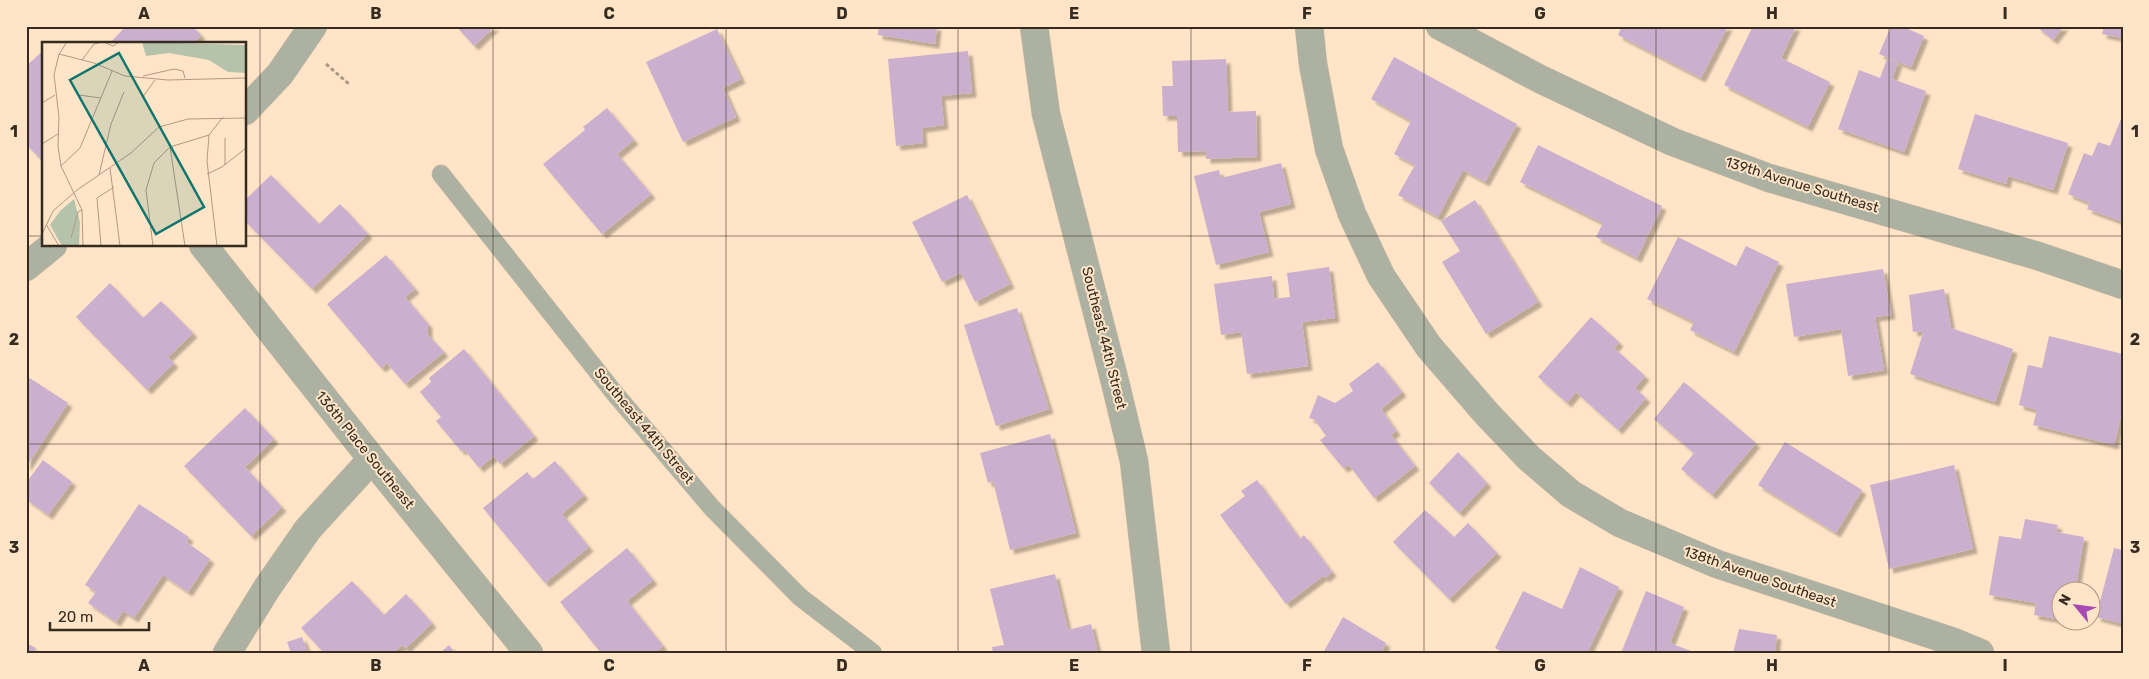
<svg xmlns="http://www.w3.org/2000/svg" width="2149" height="679" font-family="Rubik,sans-serif">
<defs>
<filter id="shadow"><feDropShadow dx="4.5" dy="4.5" stdDeviation="1" flood-color="#0004"/></filter>
</defs>
<rect width="100%" height="100%" fill="#ffe4c7"/>
<!-- building -->
<path fill="#cbafcf" filter="url(#shadow)" d="M126,26H192L201,35L193,44H109Z
M456,26H495L474,46Z
M879,26H937L935,44L878,35Z
M1622,26H1728L1701,78L1618,35Z
M1753,26H1796L1781,58L1830,82L1808,127L1724,85Z
M1891,26H1901L1924,36L1911,67L1879,54Z
M2036,26H2064L2053,40Z
M2104,26H2123V38L2102,34Z
M717,29L741,79L723,88L736,117L683,142L646,62Z
M44,50V163L26,144V66Z
M968,51L972,93L941,96L944,125L922,128L923,143L896,146L888,59Z
M1394,57L1517,124L1485,182L1463,170L1438,217L1398,195L1415,165L1394,154L1411,121L1371,99Z
M1226,59L1228,112L1256,111L1257,157L1206,159V151L1178,152L1177,116H1163L1162,86H1173L1172,61Z
M1887,59L1898,62L1892,79L1926,91L1904,152L1838,129L1859,70L1880,78Z
M607,108L634,140L617,154L651,194L602,234L543,164L585,130L583,127Z
M1975,114L2068,143L2053,190L2008,176L2006,184L1958,169Z
M2123,114V222L2087,209L2090,203L2068,194L2084,153L2092,156L2098,142L2110,146Z
M1538,145L1662,206L1637,258L1596,237L1603,223L1520,182Z
M1281,163L1291,204L1259,212L1269,252L1216,265L1194,176L1219,170L1221,178Z
M271,175L319,224L340,204L368,234L312,289L245,221V200Z
M967,195L1010,284L975,302L961,273L942,282L912,222Z
M1475,200L1538,302L1486,334L1442,262L1460,251L1441,221Z
M1678,237L1736,266L1746,246L1779,262L1734,352L1690,330L1694,322L1647,299Z
M386,255L415,289L405,297L428,324V335L444,352L405,384L387,363L381,368L327,304Z
M1329,267L1335,318L1302,322L1308,366L1247,374L1241,332L1221,335L1214,284L1272,276L1274,299L1290,297L1287,273Z
M1883,269L1891,315L1875,317L1884,370L1848,376L1841,329L1794,337L1786,284Z
M110,283L143,318L161,301L193,333L168,357L174,363L147,390L76,317Z
M1944,289L1951,328L2013,349L1995,402L1910,374L1923,333L1921,331L1913,332L1909,295Z
M1017,308L1049,409L996,426L964,325Z
M1591,317L1619,342L1614,348L1645,376L1635,388L1646,398L1618,430L1576,392L1567,403L1538,377Z
M2049,336L2123,354V408L2114,445L2033,425L2037,410L2019,405L2028,365L2042,368Z
M464,349L534,436L500,464L494,456L479,468L464,449L461,451L436,421L441,417L420,392L431,382L429,378Z
M1378,362L1402,392L1381,409L1396,431L1391,435L1415,466L1374,498L1349,465L1343,468L1320,440L1326,436L1315,420L1309,418L1318,395L1335,403L1353,391L1349,384Z
M28,377L68,403L26,467V379Z
M1684,382L1756,443L1712,495L1681,469L1694,453L1654,419Z
M245,408L274,439L245,467L282,507L251,536L184,466Z
M1050,434L1076,533L1010,550L993,481L988,483L980,453Z
M1785,442L1862,490L1836,533L1758,485Z
M1458,452L1487,483L1459,513L1429,483Z
M43,460L72,482L48,515L26,499V483Z
M555,461L584,495L562,514L589,547L545,583L483,508L527,472L533,479Z
M1954,465L1973,549L1889,569L1870,485Z
M1257,480L1300,539L1304,535L1332,572L1325,578L1323,576L1286,604L1220,515L1245,496L1241,491Z
M139,504L189,537L186,542L210,559L188,592L163,575L134,618L123,611L116,622L88,603L96,592L85,585Z
M1425,510L1454,537L1468,523L1497,553L1449,599L1393,542Z
M2025,519L2058,525L2056,532L2084,537L2075,592H2062V620L2034,615L2036,603L1989,595L1999,536L2021,539Z
M627,548L653,580L627,601L663,646L654,653H601L560,602Z
M2114,548L2123,550V624L2096,617Z
M1580,567L1619,587L1587,653H1504L1495,648L1523,591L1562,609Z
M1055,574L1068,630L1091,624L1098,653H993L992,647L1004,645L990,589Z
M352,581L384,615L406,594L432,623L406,648L402,645L393,653H324L301,628Z
M1646,591L1684,607L1670,643L1696,653H1621Z
M1343,617L1386,643L1381,653H1323Z
M1739,629L1777,635L1775,653H1733Z
M302,637L308,653H291L287,642Z
M26,643L36,648L33,653H26Z
M449,645L455,653H440Z"/>
<g fill="none" stroke-linecap="round" stroke-linejoin="round">
<!-- service casing -->
<g stroke="#dbc3a9" stroke-width="19">
<path id="service" d="M441,174L616,395L712,508L800,597L873,653"/>
</g>
<!-- minor casing -->
<g stroke="#dbc3a9" stroke-width="29">
<path id="minor" d="M1034,26L1046,114L1115,382L1134,461L1156,653
M1309,26L1313,64L1329,149L1352,214L1381,276L1429,347L1487,414L1529,458L1571,494L1620,523L1717,564L1951,641L1980,653
M1440,26L1540,79L1673,142L1769,178L2038,256L2123,285
M245,111L280,74L313,26
M203,245L372,459L529,653
M26,267L53,245
M227,653L267,588L308,529L372,459"/>
</g>
<!-- path -->
<path stroke="#ab9782" stroke-width="3" stroke-dasharray="4 2.5" stroke-linecap="butt" d="M326,64L349,84"/>
<!-- service -->
<use href="#service" stroke="#acb1a2" stroke-width="18"/>
<!-- minor -->
<use href="#minor" stroke="#acb1a2" stroke-width="28"/>
</g>
<!-- grid -->
<path fill="none" stroke="#352b20" stroke-width="1" stroke-opacity="0.55" d="M260,26V653M493,26V653M726,26V653M958,26V653M1191,26V653M1424,26V653M1656,26V653M1889,26V653M26,236H44M245,236H2123M26,444H2123"/>
<g text-anchor="middle" dominant-baseline="central" stroke-width="4" stroke-linejoin="round" paint-order="stroke">
<!-- street labels -->
<g font-size="14" fill="#352b20" stroke="#ffe4c7">
<text transform="translate(1802 185) rotate(17)">139th Avenue Southeast</text>
<text transform="translate(1104 338) rotate(76)">Southeast 44th Street</text>
<text transform="translate(644 426) rotate(50)">Southeast 44th Street</text>
<text transform="translate(365 450) rotate(51)">136th Place Southeast</text>
<text transform="translate(1760 577) rotate(19)">138th Avenue Southeast</text>
</g>
</g>
<!-- overview -->
<g transform="translate(42 42)">
<rect width="204" height="204" fill="#ffe4c7"/>
<path d="M100,0L204,3V31L186,30L167,18L127,11L104,14ZM32,157L38,180L37,204H20L8,183L18,169Z" fill="#b6c3ab"/>
<path fill="none" stroke="#ae9a84" stroke-width="1" d="M25,0L17,12L12,33L17,75L16,104L19,124L40,168L41,204M62,0L71,4L77,0M17,12L52,21L83,34L126,38L204,36M40,18L52,2L61,0M101,34L132,27L141,29L143,36M37,53L59,56M100,56L113,38M0,61L13,53M183,96V123M0,102L16,92M128,105L143,204M19,124L38,106L70,29M68,126L78,204M165,132L180,125L204,106M57,133L69,82L82,50M4,182L17,204M0,192L11,169L35,148L89,111L117,85L146,77L204,76M29,196L36,170L40,168M59,204L55,156L72,145M111,204L104,148L112,121L128,105L167,93M175,204L165,119L167,93L181,75"/>
<path fill="#0f766e" fill-opacity="0.15" stroke="#0f766e" stroke-width="2.5" d="M77,11L162,165L114,192L28,38Z"/>
<rect width="204" height="204" fill="none" stroke="#352b20" stroke-width="2.5"/>
</g>
<!-- border -->
<rect width="2149" height="679" fill="none" stroke="#ffe4c7" stroke-width="55"/>
<!-- north arrow -->
<g transform="translate(2076 606) rotate(299)"><circle r="24" fill="#ffe4c7" stroke="#ae9a84"/>
<path d="M0-4L9 19L0 12L-9 19Z" fill="#a74ab4"/>
<text y="-8" font-size="14" font-weight="bold" text-anchor="middle" fill="#352b20">N</text>
</g>
<!-- scale -->
<path d="M50 622v8h99v-8" fill="none" stroke="#352b20" stroke-width="2.5"/>
<text x="58" y="622" font-size="15" fill="#352b20" stroke="#ffe4c7" stroke-width="4" paint-order="stroke">20 m</text>
<rect x="28" y="28" width="2094" height="624" fill="none" stroke="#352b20" stroke-width="2"/>
<g font-size="16" text-anchor="middle" font-weight="bold" fill="#352b20">
<text x="144" y="19">A</text>
<text x="376" y="19">B</text>
<text x="609" y="19">C</text>
<text x="842" y="19">D</text>
<text x="1074" y="19">E</text>
<text x="1307" y="19">F</text>
<text x="1540" y="19">G</text>
<text x="1772" y="19">H</text>
<text x="2005" y="19">I</text>
<text x="14" y="137">1</text>
<text x="2135" y="137">1</text>
<text x="14" y="345">2</text>
<text x="2135" y="345">2</text>
<text x="14" y="553">3</text>
<text x="2135" y="553">3</text>
<text x="144" y="671">A</text>
<text x="376" y="671">B</text>
<text x="609" y="671">C</text>
<text x="842" y="671">D</text>
<text x="1074" y="671">E</text>
<text x="1307" y="671">F</text>
<text x="1540" y="671">G</text>
<text x="1772" y="671">H</text>
<text x="2005" y="671">I</text>
</g>
</svg>
